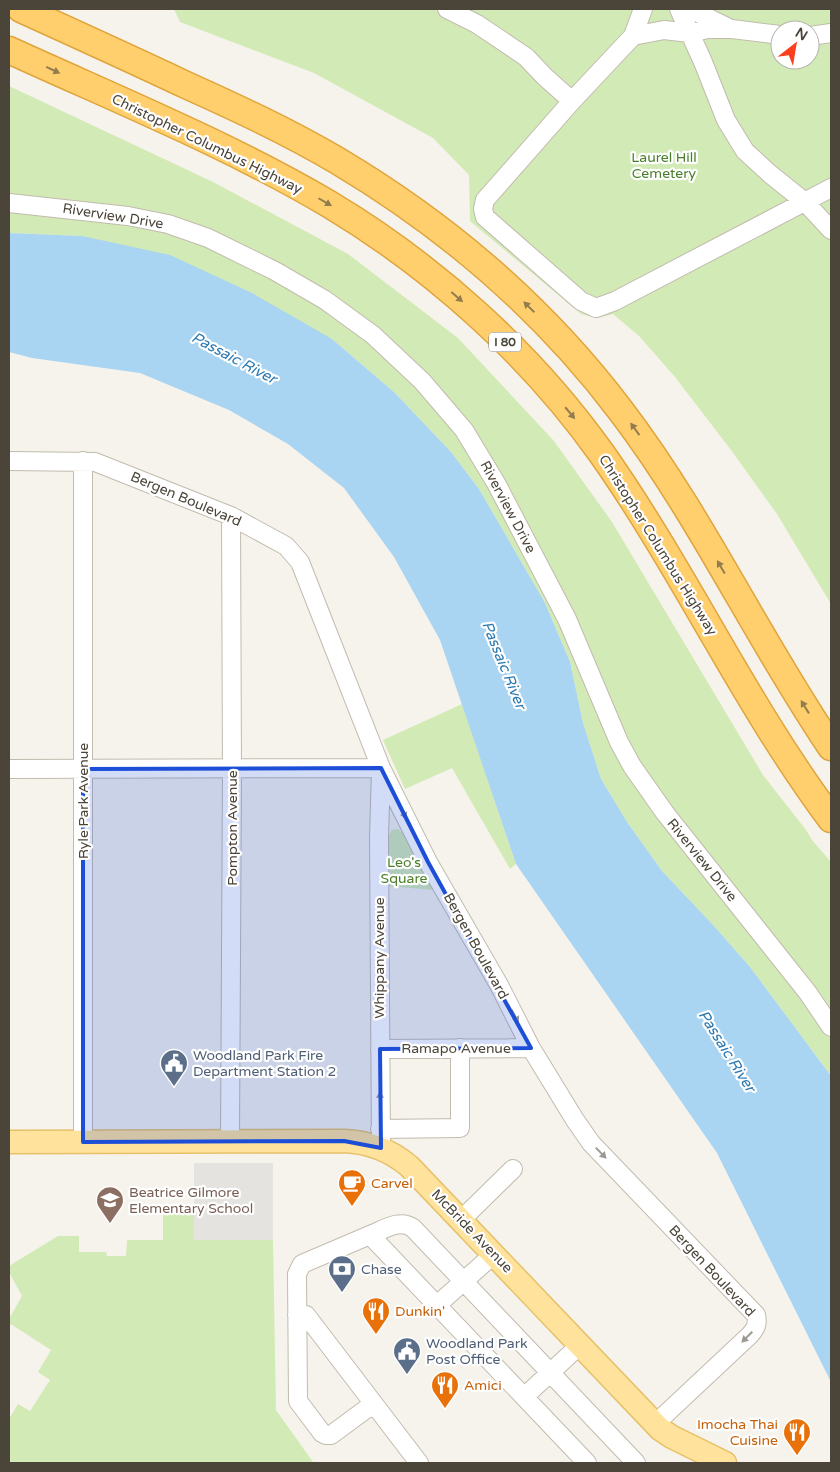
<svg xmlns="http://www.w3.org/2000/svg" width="840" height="1472" font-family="'Varela Round',sans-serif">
<rect width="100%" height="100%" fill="#f6f3ec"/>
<!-- green -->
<path fill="#d2eab5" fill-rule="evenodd" d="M174,9H831V604L777,514L731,450L675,377L639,336L613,314C601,318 593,318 581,314L470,221L469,175L433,138L314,73L180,22ZM780,30H810V60H780Z
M9,86L213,182L348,254L458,338L554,441L612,522L763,775L806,830L812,840L831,862V1076L750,967L713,925L662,871L627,822L601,779L583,723L570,662L545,603L479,489L451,452L395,393L332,339L82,236L9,233Z
M462,704L516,864L510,869L452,768L405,789L383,740Z
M398,829L403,833L435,890L387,886L388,836L392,830Z
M163,1212H194V1240H273L276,1410L313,1462L311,1463H9V1419L18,1404L30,1411L50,1380L38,1372L51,1350L9,1323V1319L22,1296L9,1272V1266L58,1236H79V1252H106L107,1256H126L127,1240H163Z"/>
<!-- parking -->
<path fill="#e5e3e0" d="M194,1163H273V1240H194Z"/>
<!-- water -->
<path fill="#a9d4f2" d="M9,233L82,236L170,255L252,293L332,339L395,393L451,452L479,489L545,603L570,662L583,723L601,779L627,822L662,871L713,925L750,967L831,1076V1382L717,1153L516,864L440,640L394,557L344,488L288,444L229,410L140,373L32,358L9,352Z"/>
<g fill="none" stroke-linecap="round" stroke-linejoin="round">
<!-- minor casing -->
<g stroke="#c2bbae" stroke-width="20">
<path id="minor" d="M447,9L477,24L526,57L545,77L572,101
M643,9L633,36L572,101L485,200L483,209L485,217L581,301L596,308L615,301L831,188
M679,9L703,62L726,120L745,151L770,174L805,202L831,230
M690,9L727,27
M633,36L664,30L690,33L708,29H732L780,35
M810,36L831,33
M9,203L128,216L168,224L208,238L275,271L325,300L373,335L422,381L464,430L496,483L567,619L619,742L632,766L665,813L808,993L831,1027
M9,461L95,462L231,516L286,546L300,562L381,768L428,862L499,985L531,1048L575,1120L591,1143L756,1315C758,1324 756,1328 750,1335L655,1424
M9,769L381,768
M380,1049L531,1048
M380,1129L460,1128V1048
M230,1141L232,769L231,516
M83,1142V461
M381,1148L379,837L381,771
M461,1220L513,1169
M370,1235C383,1230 400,1218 413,1228L636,1463
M436,1306L494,1254
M297,1315H306L419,1463
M524,1397L580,1345
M373,1404L331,1435H326L322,1433L298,1401L297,1274L302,1264L370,1235L587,1463"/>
</g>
<!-- major casing -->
<g stroke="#e6c16a" stroke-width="25">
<path id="major" d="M9,1142L344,1141C369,1142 390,1150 409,1166L660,1429L672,1437L725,1463"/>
</g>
<!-- highway casing -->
<g stroke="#e0a43c" stroke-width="29">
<path id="highway" d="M21,9C76,34 131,59 186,85C237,108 289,132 338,161C447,226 544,309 621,411C701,516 757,638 831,747
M9,50C116,99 227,144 329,204C434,267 531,354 602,454C685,572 745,704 831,819"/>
</g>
<!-- minor -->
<use href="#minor" stroke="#fff" stroke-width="18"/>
<!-- major -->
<use href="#major" stroke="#ffe39c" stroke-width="22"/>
<!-- highway -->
<use href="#highway" stroke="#ffcf6e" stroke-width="26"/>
</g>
<!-- one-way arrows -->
<defs><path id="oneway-solid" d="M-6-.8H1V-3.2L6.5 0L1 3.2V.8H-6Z" transform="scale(1.25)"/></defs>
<g fill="#937c4e">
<use href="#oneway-solid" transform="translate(53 70) rotate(25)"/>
<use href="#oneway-solid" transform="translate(325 202) rotate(30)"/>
<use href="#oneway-solid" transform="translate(457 297) rotate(41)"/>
<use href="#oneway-solid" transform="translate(529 307) rotate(-135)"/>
<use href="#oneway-solid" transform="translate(570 413) rotate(50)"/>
<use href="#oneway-solid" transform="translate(635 429) rotate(-126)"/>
<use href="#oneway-solid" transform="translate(721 567) rotate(-120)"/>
<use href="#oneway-solid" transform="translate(805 707) rotate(-122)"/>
</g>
<g fill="#9c9892">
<use href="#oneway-solid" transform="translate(403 812) rotate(63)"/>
<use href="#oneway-solid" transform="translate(515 1016) rotate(62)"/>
<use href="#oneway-solid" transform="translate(380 1099) rotate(-90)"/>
<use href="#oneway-solid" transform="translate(601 1153) rotate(46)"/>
<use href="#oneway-solid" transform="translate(747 1337) rotate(135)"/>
</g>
<!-- marked area -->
<path fill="#1d4ed8" fill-opacity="0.2" stroke="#1d4ed8" stroke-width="4" stroke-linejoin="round" d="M381,768L428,862L531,1048L380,1049L381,1148L344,1141L83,1142V769Z"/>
<!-- icons -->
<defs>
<g id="civic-pin" transform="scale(1.4375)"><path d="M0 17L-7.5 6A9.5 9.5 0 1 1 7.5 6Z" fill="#5c6f8a" stroke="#fff"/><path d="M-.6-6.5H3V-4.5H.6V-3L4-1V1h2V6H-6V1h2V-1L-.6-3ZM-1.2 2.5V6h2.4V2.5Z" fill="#fff"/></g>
<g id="cafe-pin" transform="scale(1.4375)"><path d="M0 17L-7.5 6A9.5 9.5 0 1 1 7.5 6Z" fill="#e8710a" stroke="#fff"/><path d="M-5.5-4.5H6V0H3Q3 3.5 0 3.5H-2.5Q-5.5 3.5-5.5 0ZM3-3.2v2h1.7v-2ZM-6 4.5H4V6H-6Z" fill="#fff"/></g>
<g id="school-pin" transform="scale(1.4375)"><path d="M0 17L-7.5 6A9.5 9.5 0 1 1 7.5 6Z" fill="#8d6e63" stroke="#fff"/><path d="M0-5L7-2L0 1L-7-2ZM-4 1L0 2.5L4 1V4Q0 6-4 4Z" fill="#fff"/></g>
<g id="bank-pin" transform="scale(1.4375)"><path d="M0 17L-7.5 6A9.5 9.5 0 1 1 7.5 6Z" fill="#5c6f8a" stroke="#fff"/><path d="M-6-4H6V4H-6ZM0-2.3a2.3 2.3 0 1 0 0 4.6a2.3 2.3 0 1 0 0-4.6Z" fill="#fff"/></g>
<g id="restaurant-pin" transform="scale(1.4375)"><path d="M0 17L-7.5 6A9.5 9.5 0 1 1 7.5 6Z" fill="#e8710a" stroke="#fff"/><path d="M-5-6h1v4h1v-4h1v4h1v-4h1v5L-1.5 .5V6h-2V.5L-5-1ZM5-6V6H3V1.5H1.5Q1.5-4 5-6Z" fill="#fff"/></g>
</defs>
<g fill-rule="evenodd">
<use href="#civic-pin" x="174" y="1063"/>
<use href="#cafe-pin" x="352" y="1183"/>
<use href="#school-pin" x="110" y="1200"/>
<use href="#bank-pin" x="342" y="1269"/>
<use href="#restaurant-pin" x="376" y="1311"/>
<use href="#civic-pin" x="407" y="1351"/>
<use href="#restaurant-pin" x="445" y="1385"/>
<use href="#restaurant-pin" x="797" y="1432"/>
</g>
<g text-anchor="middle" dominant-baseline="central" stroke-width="4.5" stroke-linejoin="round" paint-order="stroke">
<!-- shield labels -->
<rect fill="#fff" stroke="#817c74" stroke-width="1" x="489" y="332.5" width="32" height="19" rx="4"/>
<g font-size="12" font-weight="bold" fill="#4b4439">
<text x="505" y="342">I 80</text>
</g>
<!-- street labels -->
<g font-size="14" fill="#4b4439" stroke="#fff">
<text transform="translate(207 144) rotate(26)">Christopher Columbus Highway</text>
<text transform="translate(113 216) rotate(9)">Riverview Drive</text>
<text transform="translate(186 499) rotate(23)">Bergen Boulevard</text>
<text transform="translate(508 507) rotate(62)">Riverview Drive</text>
<text transform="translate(658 545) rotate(58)">Christopher Columbus Highway</text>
<text transform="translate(83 801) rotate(-90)">Ryle Park Avenue</text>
<text transform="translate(232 828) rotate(-90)">Pompton Avenue</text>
<text transform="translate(702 860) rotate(51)">Riverview Drive</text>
<text transform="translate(476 946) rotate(61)">Bergen Boulevard</text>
<text transform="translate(379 958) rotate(-90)">Whippany Avenue</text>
<text x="456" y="1048">Ramapo Avenue</text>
<text transform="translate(472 1231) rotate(46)">McBride Avenue</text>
<text transform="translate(712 1271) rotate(47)">Bergen Boulevard</text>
</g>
<!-- park labels -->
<g font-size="14" fill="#4a7f2a" stroke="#fff">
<text x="664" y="157">Laurel Hill<tspan x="664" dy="16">Cemetery</tspan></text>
<text x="404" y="862">Leo's<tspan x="404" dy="16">Square</tspan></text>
</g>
<!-- service labels -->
<g font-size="14" fill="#4e5e75" stroke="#fff" text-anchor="start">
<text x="193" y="1055">Woodland Park Fire<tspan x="193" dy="16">Department Station 2</tspan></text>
<text x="361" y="1269">Chase</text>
<text x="426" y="1343">Woodland Park<tspan x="426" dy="16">Post Office</tspan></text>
</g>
<!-- food labels -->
<g font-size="14" fill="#c56008" stroke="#fff" text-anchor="start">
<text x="371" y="1183">Carvel</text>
<text x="395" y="1311">Dunkin'</text>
<text x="464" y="1385">Amici</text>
<text x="778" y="1424" text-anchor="end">Imocha Thai<tspan x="778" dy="16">Cuisine</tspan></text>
</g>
<!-- education labels -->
<g font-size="14" fill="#785e54" stroke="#fff" text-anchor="start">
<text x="129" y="1192">Beatrice Gilmore<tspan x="129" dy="16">Elementary School</tspan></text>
</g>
<!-- water labels -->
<g font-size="15" font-style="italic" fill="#2e7ab2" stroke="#fff">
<text transform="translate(234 358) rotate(28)">Passaic River</text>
<text transform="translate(504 665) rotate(68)">Passaic River</text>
<text transform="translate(727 1051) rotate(58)">Passaic River</text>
</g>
</g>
<!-- border -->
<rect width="840" height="1472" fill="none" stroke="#4b4439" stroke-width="20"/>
<!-- north arrow -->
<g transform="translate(795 45) rotate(31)"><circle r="24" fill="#ffffff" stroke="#b7b4b0"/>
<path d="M0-4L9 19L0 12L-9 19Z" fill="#fc3f1d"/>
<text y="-8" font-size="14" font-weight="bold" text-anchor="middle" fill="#4b4439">N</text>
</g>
</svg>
